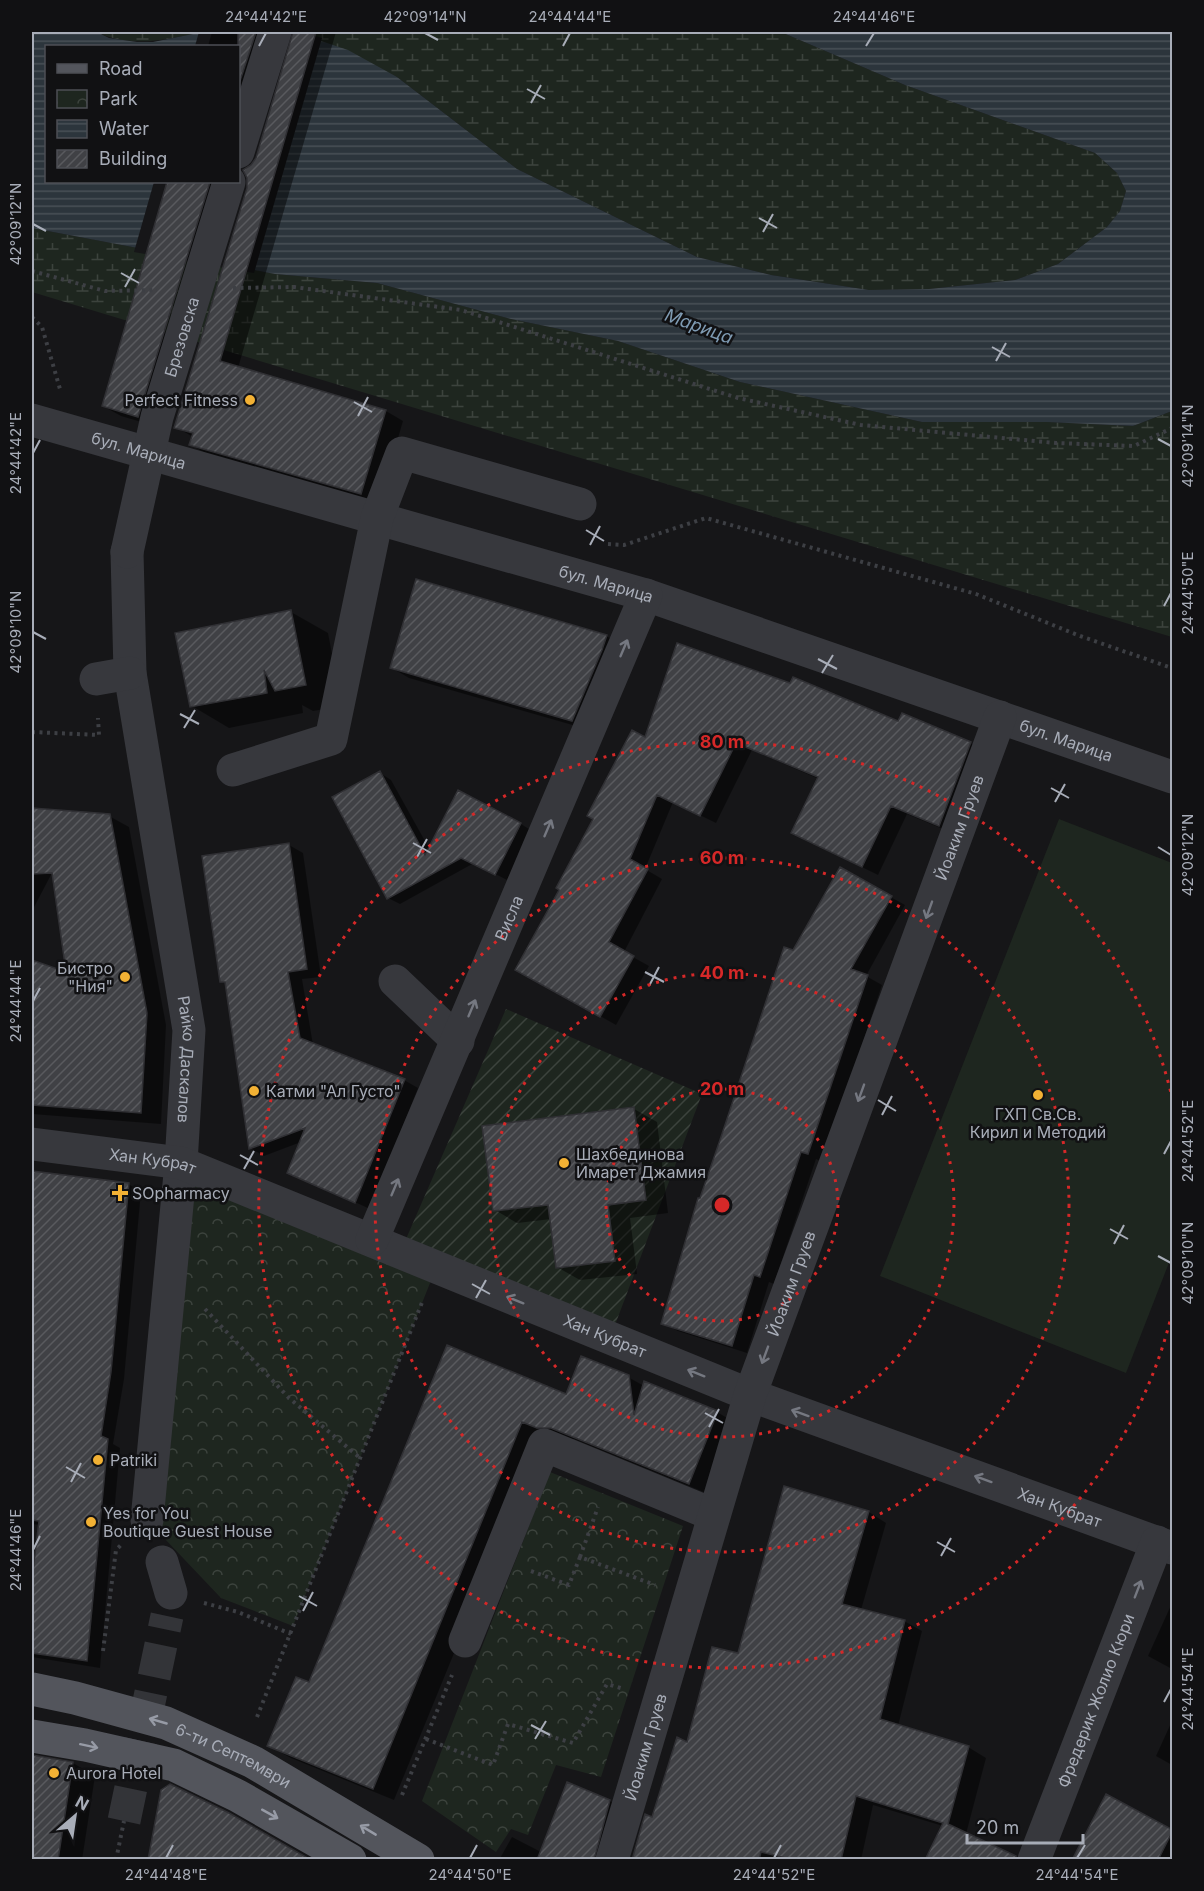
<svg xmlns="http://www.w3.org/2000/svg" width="1204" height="1891" font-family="Inter,sans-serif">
<defs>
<pattern id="wetland-marsh" width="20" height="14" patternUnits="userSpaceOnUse" patternTransform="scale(1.5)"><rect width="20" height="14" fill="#1e261f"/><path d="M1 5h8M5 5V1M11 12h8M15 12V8" fill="none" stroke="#3c433d"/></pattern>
<pattern id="park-crowns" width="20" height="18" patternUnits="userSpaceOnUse" patternTransform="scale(1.5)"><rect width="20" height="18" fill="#1e261f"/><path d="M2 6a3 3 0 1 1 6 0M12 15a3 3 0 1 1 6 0" fill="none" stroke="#3c433d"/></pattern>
<pattern id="garden-furrows" width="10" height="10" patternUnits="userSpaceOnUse" patternTransform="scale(1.5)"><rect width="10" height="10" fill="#1e261f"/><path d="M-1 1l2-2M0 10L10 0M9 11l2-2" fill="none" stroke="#3c433d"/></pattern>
<pattern id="water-rules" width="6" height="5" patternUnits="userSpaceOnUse" patternTransform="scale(1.5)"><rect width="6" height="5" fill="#2c353c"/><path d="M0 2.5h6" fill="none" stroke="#485056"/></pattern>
<pattern id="building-hatch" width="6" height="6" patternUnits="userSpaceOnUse" patternTransform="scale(1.5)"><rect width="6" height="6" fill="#404145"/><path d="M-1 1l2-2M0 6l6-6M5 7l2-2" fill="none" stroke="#595a5e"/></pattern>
</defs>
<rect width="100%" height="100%" fill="#161618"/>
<!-- wetland -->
<path fill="url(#wetland-marsh)" d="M97,32H203C167,39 132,49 97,32Z
M294,32H781L905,85L1095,153L1117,173L1126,191L1120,211L1107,227L1058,264L1015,280L929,289L869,290L771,275L697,257L517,169L397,77Z
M32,228L275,274L377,283L511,319L618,341L740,382L922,422H1047L1133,426L1172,411V637L32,292Z"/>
<!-- park -->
<path fill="url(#park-crowns)" d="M181,1163L436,1268L293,1626L221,1598L147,1520Z
M550,1472L683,1526L601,1777L556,1765L528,1835L511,1829L496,1852L422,1801Z"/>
<!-- garden -->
<path fill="url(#garden-furrows)" d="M506,1009L702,1094L615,1325L406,1239Z"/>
<!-- pitch -->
<path fill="#1e261f" d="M1059,819L1172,863V1255L1126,1373L880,1276Z"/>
<!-- water -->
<path fill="url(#water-rules)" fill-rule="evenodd" d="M32,32H97L109,38L137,42H153L203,32H294L348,50L397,77L517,169L697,257L771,275L869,290L929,289L1015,280L1058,264L1107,227L1120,211L1126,191L1117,173L1095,153L905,85L781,32H1172V411L1133,426L1047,422H922L740,382L618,341L511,319L377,283L275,274L32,228ZM46,46H238V182H46Z"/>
<!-- pier -->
<path fill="#161618" d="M199,32H303L322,38L254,273L134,252L154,182H238V46H195Z"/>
<!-- shadow -->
<path fill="#0007" d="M212,32H278L238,153V46H208Z
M295,32H336L238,368L386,411L403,421L379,503L209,455L191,445L193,437L176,427L248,188L252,166L257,158L294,38Z
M169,182H232L155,426L121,416L103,406Z
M291,612L328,633L342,706L313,711L302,705L303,713L229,728L192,706Z
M606,636L624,646L590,730L409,678L392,668Z
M899,723L970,743L986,752L955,834L907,814L878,875L793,833L819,779L752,750L716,823L673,802L645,869L662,879L624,952L649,966L616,1025L517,969L646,739Z
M380,773L391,780L430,850L521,824L532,831L507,880L474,863L400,904L388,898Z
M32,809L109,816L129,827L166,1025L161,1124L32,1114V961L68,974L53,871L32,911Z
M289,845L303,853L321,977L302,979L313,1045L404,1080L418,1088L370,1209L289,1172L301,1142L264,1156L250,1148L227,984L221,981Z
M840,869L905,905L866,976L882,985L823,1162L816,1159L774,1284L769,1282L747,1353L678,1331L663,1323L701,1200L794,952Z
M634,1109L657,1122L668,1213L630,1218L637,1274L580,1280L557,1267L551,1219L517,1223L495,1210Z
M32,1171L128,1184L141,1191L124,1379L113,1444L120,1448L100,1668L32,1657V1591L40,1525L32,1524Z
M447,1347L567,1396L628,1377L644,1386L717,1412L739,1425L711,1495L574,1439L560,1440L544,1433L394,1800L291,1758L269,1746L310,1684Z
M785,1488L869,1512L886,1523L861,1610L904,1621L922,1631L898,1726L968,1747L986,1758L966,1834L1018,1860H927L943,1826L873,1805L861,1860H638L653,1819L688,1744L739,1654Z
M1172,1603V1669L1148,1656Z
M1172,1721V1765L1156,1756Z
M32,1755L73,1763L95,1776L82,1860H32Z
M1107,1797L1172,1832V1860H1074Z
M610,1801L627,1811L613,1860H499L512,1837L541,1852Z"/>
<!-- building -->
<path fill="url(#building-hatch)" stroke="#303034" stroke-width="1.5" d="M238,32H256L238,87Z
M293,32H316L220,361L386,410L361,494L189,445L193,433L174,428L247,188V178L243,170L251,165L256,158Z
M167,182H210L138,417L102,406Z
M416,579L607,635L602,650L572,721L390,668Z
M291,610L306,685L275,691L264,670L267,693L190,707L175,633Z
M677,643L790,683L793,677L898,721L902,713L971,742L939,826L891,806L862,867L791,833L818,777L736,743L700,816L657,795L630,859L648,869L609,942L634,956L600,1017L515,970L559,890L556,888L593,819L587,816L632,730L645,737Z
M380,771L425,855L458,790L521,823L495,875L461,858L387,899L332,797Z
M32,808L110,814L147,1013L141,1113L32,1105V960L66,972L52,873L32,874Z
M289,843L307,969L288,972L300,1038L405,1079L355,1203L287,1173L305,1128L249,1149L225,982H220L202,856Z
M840,867L892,896L851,969L868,975L808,1154L801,1152L760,1277L754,1275L732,1346L661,1324L698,1198H700L721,1137L784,947L793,950Z
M634,1107L646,1200L608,1205L615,1261L556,1268L548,1205L493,1211L482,1126Z
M32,1171L129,1183L111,1372L101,1436L108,1439L87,1661L32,1653V1579L39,1521L32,1520Z
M447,1345L566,1394L581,1356L629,1375L634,1415L644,1381L718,1411L689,1484L551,1428H537L522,1422L373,1789L267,1746L296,1677L309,1682Z
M784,1486L869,1511L842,1604L905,1620L880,1719L969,1746L948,1824L1016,1856V1860H925L943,1823L856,1796L841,1860H794L761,1852L759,1860H632L645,1814L652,1817L677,1737L687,1742L712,1647L738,1653Z
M32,1755L73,1762L58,1860H32Z
M567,1782L610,1800L594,1860H537Z
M170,1784L229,1813L311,1860H148L161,1790Z
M1106,1794L1173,1830L1158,1860H1072Z"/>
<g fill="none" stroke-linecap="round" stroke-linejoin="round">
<!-- minor-tunnel -->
<path stroke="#333438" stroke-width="33" stroke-dasharray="33 16" stroke-linecap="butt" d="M124,1821L167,1616"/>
<!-- path -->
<path stroke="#3d3f44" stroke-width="4" stroke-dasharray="3 4.5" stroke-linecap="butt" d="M32,271L105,291L157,290
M233,288L294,287L461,310L738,398L861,425L1056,443L1134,446L1172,428
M32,317L42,327L60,389
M608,544L624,545L706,518L976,594L1080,636L1172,668
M32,732L99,735L98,718
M205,1309L289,1398L360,1458
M580,1557L598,1507
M531,1571L569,1585L580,1557L655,1585
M204,1603L238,1612L291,1634
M103,1651L116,1550L121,1545
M257,1717L423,1300
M426,1739L493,1765L508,1724L573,1743L607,1684L624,1689
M402,1795L452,1675
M116,1860L124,1821"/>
<!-- minor -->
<g stroke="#37383d" stroke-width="33">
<path d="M238,152L275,32"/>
<path id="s1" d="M32,420L646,595L1172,777"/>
<path id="s2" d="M127,552L130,673L189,1030L181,1163L147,1520"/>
<path d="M96,679L130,673"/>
<path d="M233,770L331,739L377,518L402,453L580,504"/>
<path d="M395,981L458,1041"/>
<path id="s3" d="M32,1144L181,1163L750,1395L1172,1548"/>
<path id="s4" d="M372,1240L646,595"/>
<path d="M162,1562L171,1593"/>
<path d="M465,1641L544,1445L714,1515"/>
<path id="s5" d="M612,1860L750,1395L1000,717"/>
<path id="s6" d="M1034,1860L1157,1542"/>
</g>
<!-- major -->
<g stroke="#53555c" stroke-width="33">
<path id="s7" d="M32,1689L75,1698L166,1723L253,1762L418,1860"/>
<path d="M32,1736L85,1745L174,1765L238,1796L350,1860"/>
</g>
<!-- minor-bridge -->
<path stroke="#37383d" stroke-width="33" id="s8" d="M127,552L157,417L229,182"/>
</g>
<!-- one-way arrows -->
<defs><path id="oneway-shaft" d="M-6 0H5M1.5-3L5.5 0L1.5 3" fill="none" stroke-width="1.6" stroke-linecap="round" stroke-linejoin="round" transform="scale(1.5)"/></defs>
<g stroke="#757881">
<use href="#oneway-shaft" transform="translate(624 648) rotate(-67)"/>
<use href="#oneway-shaft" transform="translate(548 828) rotate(-67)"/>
<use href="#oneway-shaft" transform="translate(929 910) rotate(110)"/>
<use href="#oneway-shaft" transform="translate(472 1008) rotate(-67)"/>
<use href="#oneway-shaft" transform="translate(861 1093) rotate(110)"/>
<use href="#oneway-shaft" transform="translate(395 1187) rotate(-67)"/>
<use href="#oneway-shaft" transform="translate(515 1300) rotate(-158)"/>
<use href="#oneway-shaft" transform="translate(765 1355) rotate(110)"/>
<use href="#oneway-shaft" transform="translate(696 1373) rotate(-158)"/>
<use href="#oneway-shaft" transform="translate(800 1413) rotate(-160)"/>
<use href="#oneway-shaft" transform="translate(983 1479) rotate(-160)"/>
<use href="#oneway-shaft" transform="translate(1138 1589) rotate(-69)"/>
</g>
<g stroke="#979ba6">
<use href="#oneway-shaft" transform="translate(158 1721) rotate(-164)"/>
<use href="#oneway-shaft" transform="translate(89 1746) rotate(12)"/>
<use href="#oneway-shaft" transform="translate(270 1814) rotate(29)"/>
<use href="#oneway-shaft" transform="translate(368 1830) rotate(-149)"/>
</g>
<!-- ticks -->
<path fill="none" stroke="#a8adb8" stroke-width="2" d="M425,33L438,40M259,46L266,33M563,46L570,33M866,46L874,33M527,89L545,99M531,103L541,85M759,218L777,228M33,224L46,231M763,232L773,214M121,273L139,283M125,287L135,269M992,347L1010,357M996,361L1006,343M354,402L372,412M358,416L368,397M1158,439L1171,446M33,453L40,440M586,530L604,541M590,545L600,526M1164,606L1171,593M33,632L46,639M818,659L837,669M822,673L833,655M180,714L199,724M184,728L195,710M1051,788L1069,798M1055,802L1065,784M413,843L431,853M1158,847L1171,855M417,857L427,839M645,972L664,982M649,986L659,967M33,1001L40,988M878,1100L896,1111M882,1115L892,1096M1164,1154L1171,1141M240,1155L258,1165M244,1169L254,1151M1110,1229L1128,1239M1114,1244L1124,1225M1158,1256L1171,1263M472,1284L490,1294M476,1298L486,1280M705,1413L723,1423M709,1427L719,1409M66,1467L85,1478M71,1482L81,1463M937,1542L955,1552M33,1550L40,1536M941,1556L951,1538M299,1596L317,1606M303,1611L313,1592M1164,1702L1171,1689M531,1725L550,1735M535,1739L546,1721M166,1858L173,1845M470,1858L477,1845M774,1858L781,1845M1077,1858L1085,1845"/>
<!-- distance rings -->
<g fill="none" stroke="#d62828" stroke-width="3" stroke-dasharray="3 6">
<circle cx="722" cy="1205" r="116"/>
<circle cx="722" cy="1205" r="232"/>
<circle cx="722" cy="1205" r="347"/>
<path d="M1172 1313A463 463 0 1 1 1172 1097"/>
</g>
<!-- markers -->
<g fill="#f2b134" stroke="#111113" stroke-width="2">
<circle cx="250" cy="400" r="6"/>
<circle cx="125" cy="977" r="6"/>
<circle cx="254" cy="1091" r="6"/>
<circle cx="1038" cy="1095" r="6"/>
<circle cx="564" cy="1163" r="6"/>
<path d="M117 1184h6v6h6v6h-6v6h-6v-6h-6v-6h6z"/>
<circle cx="98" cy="1460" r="6"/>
<circle cx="91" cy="1522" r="6"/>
<circle cx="54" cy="1773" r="6"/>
</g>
<g text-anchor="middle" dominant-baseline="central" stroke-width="5" stroke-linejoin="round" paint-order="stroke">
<!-- street labels -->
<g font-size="16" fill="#a8adb8" stroke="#111113">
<text stroke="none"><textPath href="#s8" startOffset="222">Брезовска</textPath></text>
<text stroke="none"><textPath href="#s1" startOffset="111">бул. Марица</textPath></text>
<text stroke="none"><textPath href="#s1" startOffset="597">бул. Марица</textPath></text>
<text stroke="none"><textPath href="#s1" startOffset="1083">бул. Марица</textPath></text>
<text stroke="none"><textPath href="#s5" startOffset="1090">Йоаким Груев</textPath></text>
<text stroke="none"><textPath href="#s4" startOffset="350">Висла</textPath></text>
<text stroke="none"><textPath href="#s2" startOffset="512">Райко Даскалов</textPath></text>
<text stroke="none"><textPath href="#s3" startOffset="122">Хан Кубрат</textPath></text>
<text stroke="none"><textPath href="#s5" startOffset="604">Йоаким Груев</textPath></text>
<text stroke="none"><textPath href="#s3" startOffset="608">Хан Кубрат</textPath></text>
<text stroke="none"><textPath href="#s3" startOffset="1094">Хан Кубрат</textPath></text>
<text stroke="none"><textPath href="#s6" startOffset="171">Фредерик Жолио Кюри</textPath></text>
<text stroke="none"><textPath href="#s5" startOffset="118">Йоаким Груев</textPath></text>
<text stroke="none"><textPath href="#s7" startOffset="213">6-ти Септември</textPath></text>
</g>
<!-- poi labels -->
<g font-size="16" fill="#a8adb8" stroke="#111113" text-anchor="start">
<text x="238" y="400" text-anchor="end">Perfect Fitness</text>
<text x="113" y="968" text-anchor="end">Бистро<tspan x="113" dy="18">"Ния"</tspan></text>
<text x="266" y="1091">Катми "Ал Густо"</text>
<text x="1038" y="1114" text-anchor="middle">ГХП Св.Св.<tspan x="1038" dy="18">Кирил и Методий</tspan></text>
<text x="576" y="1154">Шахбединова<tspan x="576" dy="18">Имарет Джамия</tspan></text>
<text x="132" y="1193">SOpharmacy</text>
<text x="110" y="1460">Patriki</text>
<text x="103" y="1513">Yes for You<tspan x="103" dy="18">Boutique Guest House</tspan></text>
<text x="66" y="1773">Aurora Hotel</text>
</g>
<!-- water labels -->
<g font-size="18" font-style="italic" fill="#7f9bb3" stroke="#111113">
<text transform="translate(699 326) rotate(20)">Марица</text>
</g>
</g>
<circle cx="722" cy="1205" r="9" fill="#d62828" stroke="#111113" stroke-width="3"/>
<g font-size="18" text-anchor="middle" font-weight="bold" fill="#d62828" stroke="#111113" stroke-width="5" stroke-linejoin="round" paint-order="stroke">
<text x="722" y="748">80 m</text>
<text x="722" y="864">60 m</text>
<text x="722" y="979">40 m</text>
<text x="722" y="1095">20 m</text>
</g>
<!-- border -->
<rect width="1204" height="1891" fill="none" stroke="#111113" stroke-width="66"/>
<!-- legend -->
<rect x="45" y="45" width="195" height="138" fill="#111113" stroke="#4d4f55" stroke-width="1.5"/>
<rect x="57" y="64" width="30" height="9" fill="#53555c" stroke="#4d4f55" stroke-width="1.5"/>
<text x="99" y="75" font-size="18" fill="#a8adb8">Road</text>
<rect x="57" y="90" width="30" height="18" fill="url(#park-crowns)" stroke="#4d4f55" stroke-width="1.5"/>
<text x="99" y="105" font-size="18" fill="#a8adb8">Park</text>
<rect x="57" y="120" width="30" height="18" fill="url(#water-rules)" stroke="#4d4f55" stroke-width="1.5"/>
<text x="99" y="135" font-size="18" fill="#a8adb8">Water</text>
<rect x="57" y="150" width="30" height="18" fill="url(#building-hatch)" stroke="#4d4f55" stroke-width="1.5"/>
<text x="99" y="165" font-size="18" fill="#a8adb8">Building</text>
<!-- north arrow -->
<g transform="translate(75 1816) rotate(29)" stroke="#111113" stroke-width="4.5" paint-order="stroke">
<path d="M0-4.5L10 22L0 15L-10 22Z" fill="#a8adb8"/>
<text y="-9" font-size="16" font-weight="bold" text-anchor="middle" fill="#a8adb8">N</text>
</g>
<!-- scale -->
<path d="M967 1834v9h116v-9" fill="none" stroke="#a8adb8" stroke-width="3"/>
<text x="976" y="1834" font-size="18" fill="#a8adb8" stroke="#111113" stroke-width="4.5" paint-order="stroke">20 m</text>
<rect x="33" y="33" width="1138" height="1825" fill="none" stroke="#a8adb8" stroke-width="2"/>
<g font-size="15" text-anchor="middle" fill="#a8adb8">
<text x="266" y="22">24°44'42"E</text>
<text x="425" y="22">42°09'14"N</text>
<text x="570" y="22">24°44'44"E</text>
<text x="874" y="22">24°44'46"E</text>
<text transform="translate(16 224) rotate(-90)" y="5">42°09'12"N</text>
<text transform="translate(1188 446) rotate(-90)" y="5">42°09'14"N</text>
<text transform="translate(16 453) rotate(-90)" y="5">24°44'42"E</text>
<text transform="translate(1188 593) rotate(-90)" y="5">24°44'50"E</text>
<text transform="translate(16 632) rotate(-90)" y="5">42°09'10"N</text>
<text transform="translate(1188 855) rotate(-90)" y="5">42°09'12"N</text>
<text transform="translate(16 1001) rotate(-90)" y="5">24°44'44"E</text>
<text transform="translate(1188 1141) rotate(-90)" y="5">24°44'52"E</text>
<text transform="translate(1188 1263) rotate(-90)" y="5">42°09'10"N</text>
<text transform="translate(16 1550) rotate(-90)" y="5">24°44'46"E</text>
<text transform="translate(1188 1689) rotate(-90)" y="5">24°44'54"E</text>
<text x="166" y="1880">24°44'48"E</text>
<text x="470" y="1880">24°44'50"E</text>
<text x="774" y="1880">24°44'52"E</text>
<text x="1077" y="1880">24°44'54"E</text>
</g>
</svg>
